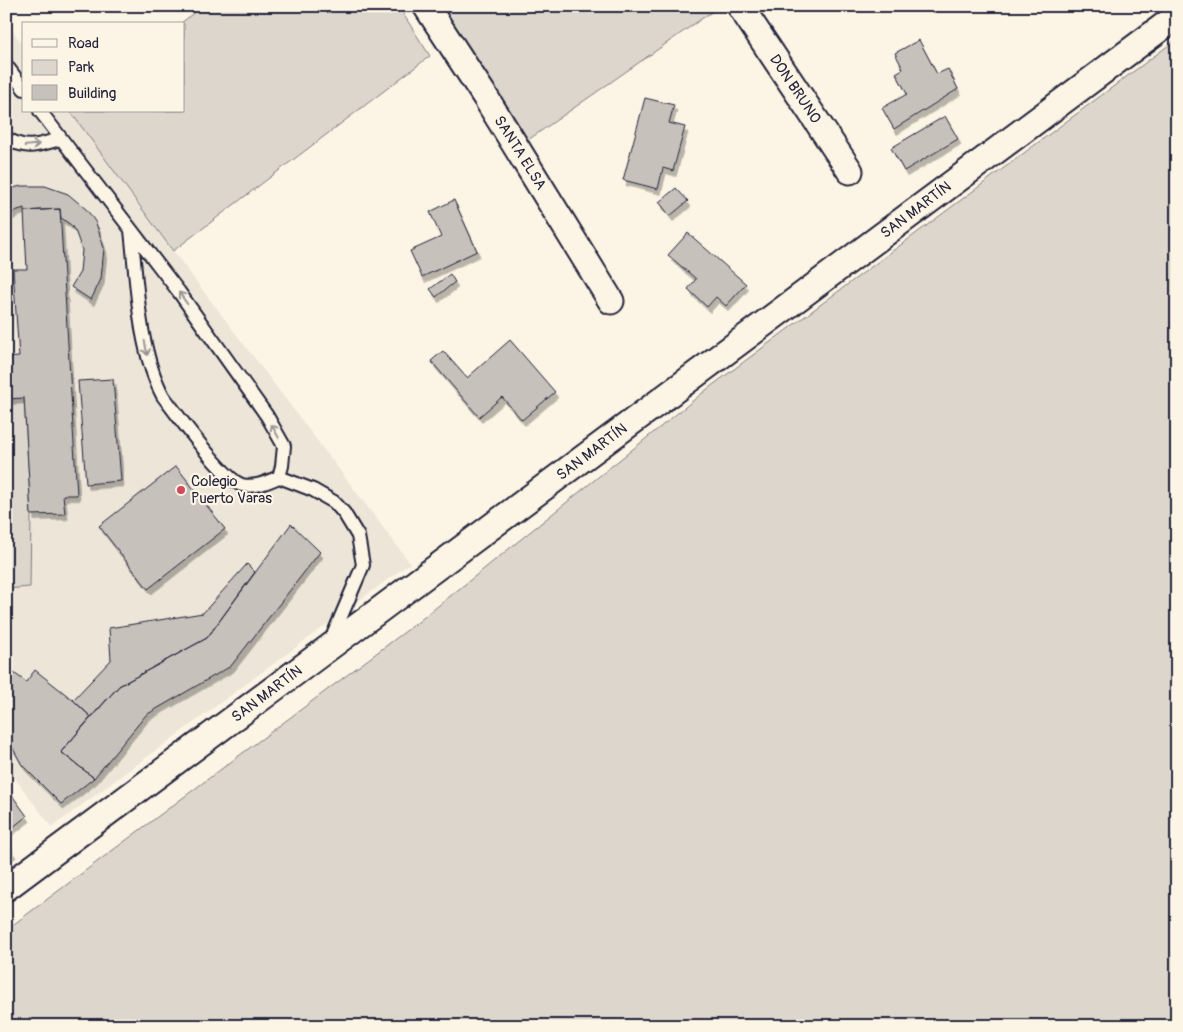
<svg xmlns="http://www.w3.org/2000/svg" width="1183" height="1032" font-family="Pangolin,sans-serif">
<defs>
<filter id="shadow"><feDropShadow dx="3" dy="5.5" stdDeviation="0" flood-color="#0004"/></filter>
</defs>
<rect width="100%" height="100%" fill="#fcf5e5"/>
<filter id="ink" filterUnits="userSpaceOnUse"><feTurbulence type="fractalNoise" baseFrequency=".02" numOctaves="2"/><feDisplacementMap in="SourceGraphic" scale="10" xChannelSelector="R" yChannelSelector="G"/><feConvolveMatrix kernelMatrix="1 2 1 2 8 2 1 2 1" color-interpolation-filters="sRGB"/></filter>
<g filter="url(#ink)">
<!-- built -->
<path fill="#ece5d8" d="M6,22L24,46V111H70L173,251L410,563L52,827L6,767Z"/>
<!-- green -->
<path fill="#dcd6cc" stroke="#7f7c84" d="M202,6H398L430,56L173,251L70,111H184V24H180Z
M442,6H720L528,140Z
M1177,39V1026H6V930L418,622L710,387Z
M24,398L31,515L30,587L6,589V399Z"/>
<!-- building -->
<path fill="#c6c1bb" stroke="#22223b" filter="url(#shadow)" d="M919,40L937,74L948,69L958,89L894,129L882,108L907,94L896,73L903,69L895,53Z
M645,98L674,105L669,123L685,127L673,171L663,168L658,189L623,180Z
M945,116L958,139L904,171L891,148Z
M21,186H45L68,194L87,210L96,223L104,248L101,279L91,300L71,287L80,272L82,250L76,233L71,225L61,218L60,209L24,211V208L15,211L6,217V190Z
M676,188L688,201L670,216L659,202Z
M454,200L477,251L422,277L410,251L441,237L430,212Z
M60,209L77,495H63L65,514L31,515L24,398L6,399V358L19,357L13,269H27L24,211Z
M688,233L746,284L726,306L716,297L707,307L688,289L696,279L668,255Z
M450,274L455,282L436,297L430,289Z
M510,340L555,392L522,420L502,397L479,417L431,361L443,351L467,378Z
M113,379L121,481L86,484L78,381Z
M176,466L225,529L148,589L99,526Z
M291,524L320,552L231,666L146,715L94,778L61,752L119,686L207,638Z
M247,564L255,572L207,638L119,686L91,717L73,700L111,660L109,628L203,613Z
M6,667L26,682L35,670L73,700L91,717L61,752L94,778L61,804L22,765L6,736Z
M6,787L27,816L8,831L6,829Z
M6,843L13,852L6,857Z"/>
<g fill="none" stroke-linecap="round" stroke-linejoin="round">
<!-- lane casing -->
<g stroke="#22223b" stroke-width="16">
<path id="lane" d="M6,65L24,89
M40,111L179,292L267,416L284,446L282,466L279,477
M6,138C27,151 38,145 60,139
M131,230C137,283 138,349 163,396C176,413 224,480 242,485C255,488 267,482 279,477L313,490L334,502L344,513L358,536L363,565L331,640"/>
</g>
<!-- street casing -->
<g stroke="#22223b" stroke-width="29">
<path id="street" d="M426,6L486,98L611,301
M740,6L850,171
M6,888L1177,16"/>
</g>
<!-- lane -->
<use href="#lane" stroke="#fcf5e5" stroke-width="12"/>
<!-- street -->
<use href="#street" stroke="#fcf5e5" stroke-width="25"/>
</g>
<!-- one-way arrows -->
<defs><path id="oneway-shaft" d="M-6 0H5M1.5-3L5.5 0L1.5 3" fill="none" stroke-width="1.6" stroke-linecap="round" stroke-linejoin="round" transform="scale(1.25)"/></defs>
<g stroke="#9a9698">
<use href="#oneway-shaft" transform="translate(32 145) rotate(-7)"/>
<use href="#oneway-shaft" transform="translate(183 298) rotate(-125)"/>
<use href="#oneway-shaft" transform="translate(146 348) rotate(79)"/>
<use href="#oneway-shaft" transform="translate(275 431) rotate(-119)"/>
</g>
</g>
<!-- markers -->
<circle fill="#d1495b" stroke="#fcf5e5" stroke-width="2" cx="181" cy="490" r="5"/>
<g text-anchor="middle" dominant-baseline="central" stroke-width="4.5" stroke-linejoin="round" paint-order="stroke">
<!-- street labels -->
<g font-size="15" fill="#22223b" stroke="#fcf5e5">
<text transform="translate(795 89) rotate(56)">DON BRUNO</text>
<text transform="translate(520 153) rotate(58)">SANTA ELSA</text>
<text transform="translate(916 210) rotate(-37)">SAN MARTÍN</text>
<text transform="translate(592 452) rotate(-37)">SAN MARTÍN</text>
<text transform="translate(267 694) rotate(-37)">SAN MARTÍN</text>
</g>
<!-- poi labels -->
<g font-size="15" fill="#22223b" stroke="#fcf5e5" text-anchor="start">
<text x="191" y="481">Colegio<tspan x="191" dy="17">Puerto Varas</tspan></text>
</g>
</g>
<!-- margin -->
<rect width="1183" height="1032" fill="none" stroke="#fcf5e5" stroke-width="25"/>
<rect x="12" y="12" width="1158" height="1007" fill="none" stroke="#22223b" stroke-width="2" filter="url(#ink)"/>
<!-- legend -->
<rect x="22" y="22" width="162" height="90" fill="#fcf5e5" stroke="#a5a1a1"/>
<rect x="32" y="39" width="25" height="8" fill="#fcf5e5" stroke="#a5a1a1"/>
<text x="68" y="48" font-size="15" fill="#22223b">Road</text>
<rect x="32" y="60" width="25" height="15" fill="#dcd6cc" stroke="#a5a1a1"/>
<text x="68" y="72" font-size="15" fill="#22223b">Park</text>
<rect x="32" y="85" width="25" height="15" fill="#c6c1bb" stroke="#a5a1a1"/>
<text x="68" y="98" font-size="15" fill="#22223b">Building</text>
</svg>
